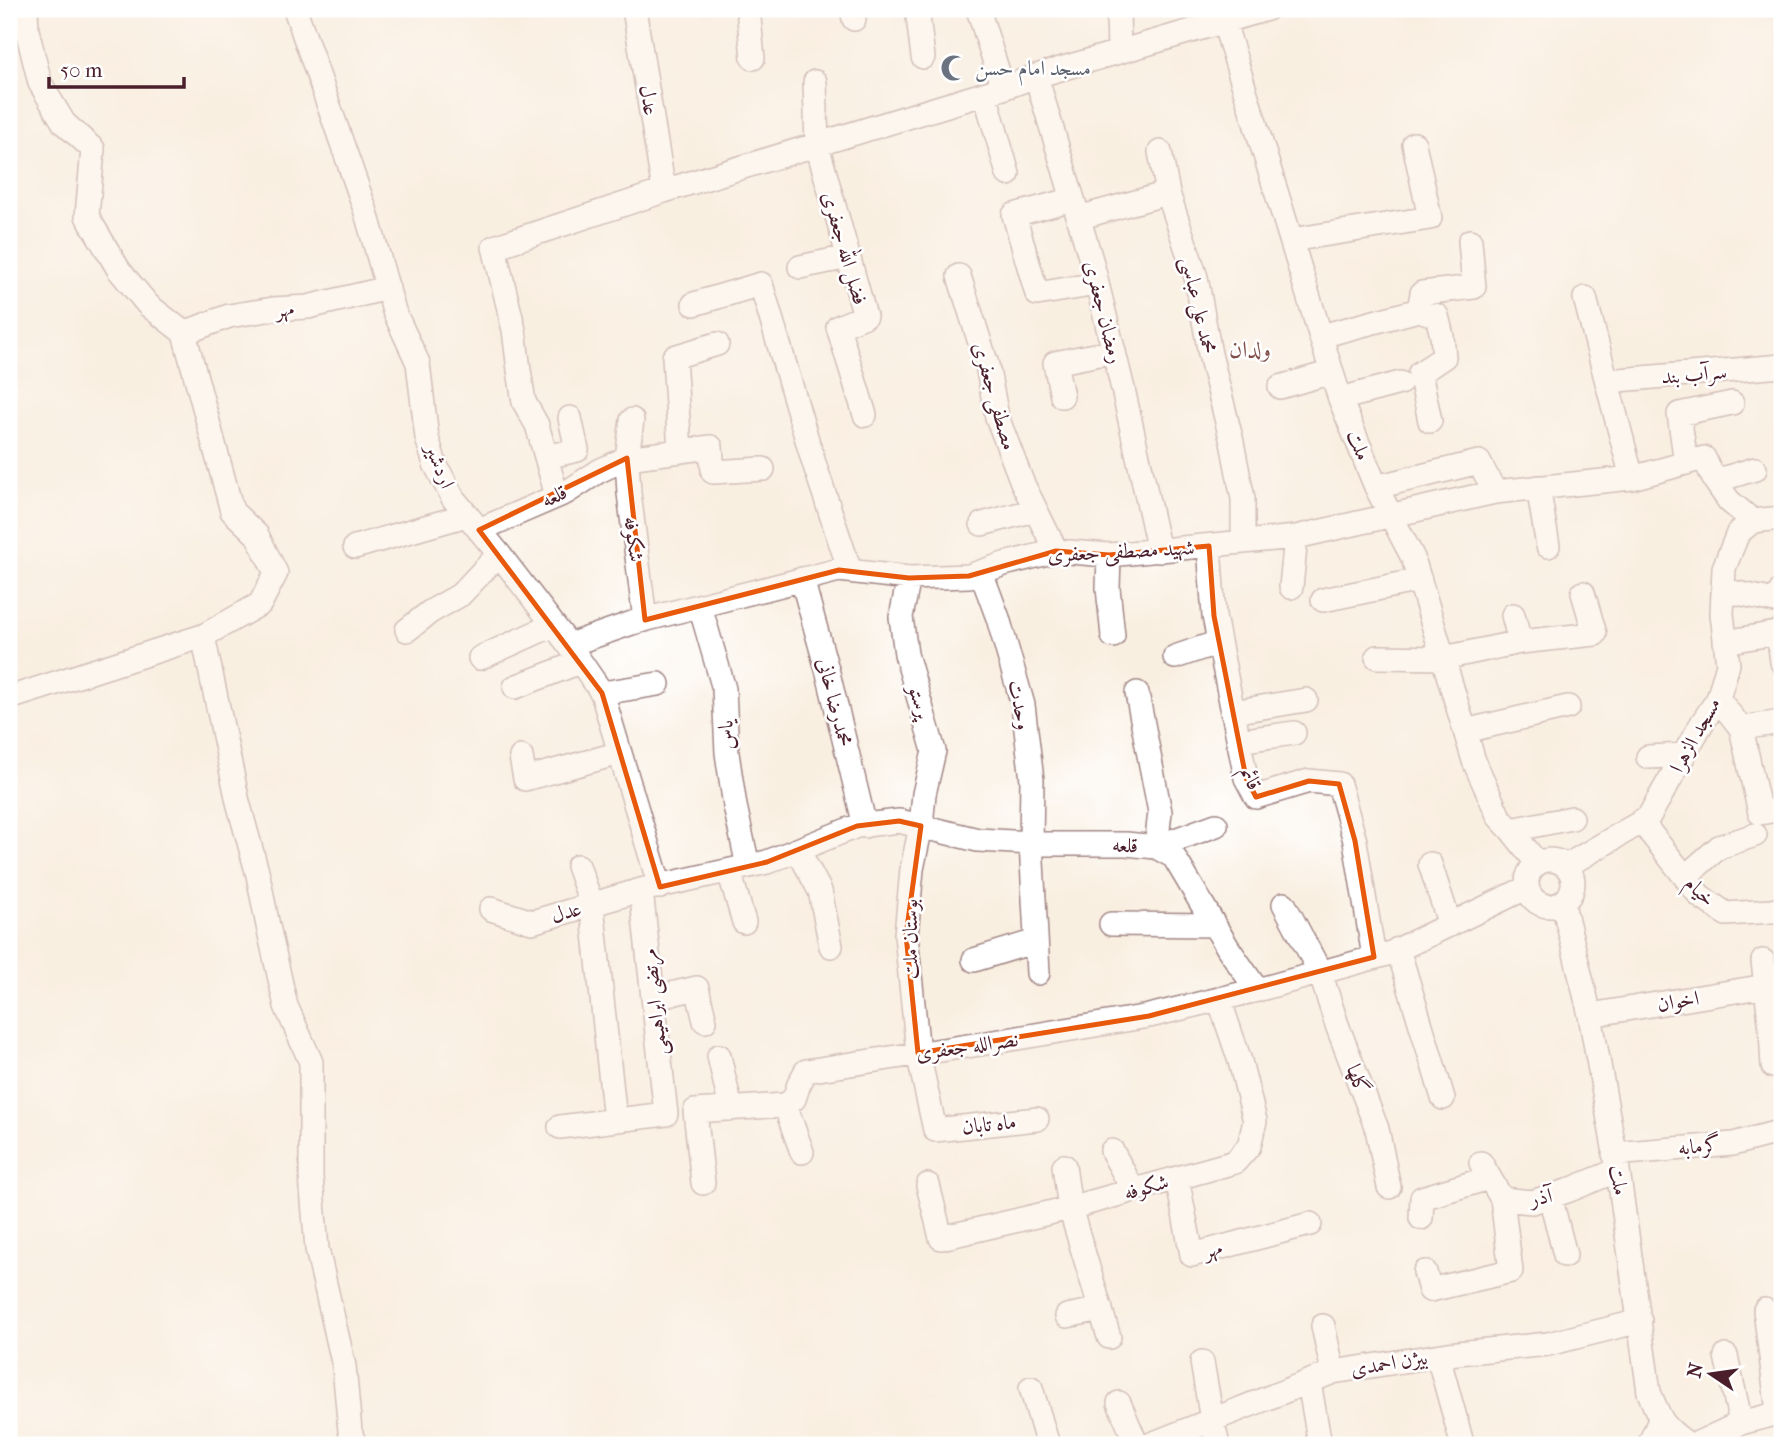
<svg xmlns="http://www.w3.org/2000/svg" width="1791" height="1454" font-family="'IM FELL French Canon',Amiri,serif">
<rect width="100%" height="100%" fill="#fff"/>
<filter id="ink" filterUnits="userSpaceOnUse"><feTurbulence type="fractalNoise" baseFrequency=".0143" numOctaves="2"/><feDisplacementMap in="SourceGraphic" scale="14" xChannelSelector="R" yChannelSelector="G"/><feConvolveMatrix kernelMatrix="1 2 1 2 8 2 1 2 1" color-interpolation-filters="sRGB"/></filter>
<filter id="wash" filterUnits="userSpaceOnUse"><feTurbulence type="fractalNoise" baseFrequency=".00686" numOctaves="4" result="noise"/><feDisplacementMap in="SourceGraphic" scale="28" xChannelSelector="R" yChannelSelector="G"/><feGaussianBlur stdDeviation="1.57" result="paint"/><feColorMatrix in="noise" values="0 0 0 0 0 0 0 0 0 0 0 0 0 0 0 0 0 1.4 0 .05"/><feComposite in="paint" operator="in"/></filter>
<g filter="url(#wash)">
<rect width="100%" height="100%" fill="#f9efe1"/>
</g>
<g filter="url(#ink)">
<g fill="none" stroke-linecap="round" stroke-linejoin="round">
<!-- minor casing -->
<g stroke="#a28786" stroke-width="26">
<path id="minor" d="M26,9L27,30L40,83L64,123L93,149L87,216L119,270L148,305L184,333L232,511L257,535L276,573L260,604L203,636L238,802L258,875L268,926L286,1006L311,1062V1177L317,1249L344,1366L350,1431L355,1445
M295,9L365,209L394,311L418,363L427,438L435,464L453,498L499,554L569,645L602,693L660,887
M634,9L664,191
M748,9L753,58
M852,9L854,19
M917,9L923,57
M978,9L1003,88
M1118,9L1119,52
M1220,9L1340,399L1376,487L1413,558L1474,761L1499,817L1511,830L1537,863
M1036,76L1092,263L1123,389L1159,551
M815,82L817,145L865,316L838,327L865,415
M985,94L1008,174
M1160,152L1168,193L1196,277L1210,354L1232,442L1243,499V542
M1073,199L1014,215L1037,294L1097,284
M1078,218L1168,193
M1291,240L1430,218L1414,144
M800,267L848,257
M959,276L987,365L997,417L1022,482L1056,551
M1585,298L1632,478
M694,304L761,284L813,460L850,571
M1419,310L1422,293L1474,287L1470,241
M184,333L229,316L273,309L308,307L388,288
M1321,336L1419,310L1437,316L1442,336L1444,357L1420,373L1430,421
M1607,381L1782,366
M1280,387L1332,372
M1062,396L1055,363L1114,351
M1340,399L1400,383
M632,420L627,458L629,493L645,620
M680,451L674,357L717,344
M546,457L577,450L570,418
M1686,463L1679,414L1732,403
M1715,481L1755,469
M1376,487L1479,462L1495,492
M1538,487L1548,546
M557,496L537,425L524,402L519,370L514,330L494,247L664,191L1003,88L1036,76L1267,9
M982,524L1035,510
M479,530L567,492L599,471L627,458L711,447L713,472L763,469
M1209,546L1214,616L1246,778L1256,797L1309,781L1339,784L1355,841L1374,957
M355,547L467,515
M1109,555L1108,588L1113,636
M981,572L998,618L1023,705L1032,780L1031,843L1038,973
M909,578L901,617L906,654L934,751L924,794L921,826L912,869L906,935L918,1053L935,1130L1037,1119
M802,579L828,673L865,826
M1291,587L1296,537
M1723,590L1775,601L1782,589
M1323,600L1420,580
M700,606L724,689L727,753L735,806L748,866
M1513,615L1520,642
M407,630L430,612L460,595L499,554
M1778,632L1782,662
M1725,642L1782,632
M569,645L632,623L839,570L909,578L969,576L1004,564L1056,551L1109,555L1296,537L1495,492L1632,478L1704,458L1715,481L1729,501L1753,521
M1175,657L1219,642
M1377,657L1444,658L1520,642L1595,634L1583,593
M480,658L553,625
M515,687L580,662
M602,693L658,684
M1137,693L1160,812L1156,847L1216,825
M9,698L203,636
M1718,699L1741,728L1760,813L1782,809
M1232,712L1306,700
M1741,728L1782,722
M1465,731L1568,707
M1238,741L1294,733
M521,757L525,779L620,753
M1648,757L1684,755
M1641,821L1700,896L1726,914L1772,911L1782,908
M1511,830L1572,818
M798,850L820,891L831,946
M1527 883a23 23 0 1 1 46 0a23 23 0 1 1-46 0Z
M1430,864L1450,925
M578,866L592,905L615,1120
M1566,866L1648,818L1702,723L1718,699L1728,664L1722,614L1724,568L1738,533L1753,521L1782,518
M729,871L744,922
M1685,877L1719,847L1755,835
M1284,904L1320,972L1337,1025L1377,1129L1389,1187
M1563,904L1590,1015L1618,1170L1649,1392C1661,1422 1662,1426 1689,1445
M491,909L532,922L641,890L767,862L857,826L899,821L978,840L1049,844H1126L1156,847L1174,857L1228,948L1257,990
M1111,924L1214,925
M1398,949L1443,1098
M974,960L1036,941
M1763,961L1771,1030L1773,1066H1782
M654,998L697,988L705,1021
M1590,1015L1766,986
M719,1056L731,1109
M785,1105L802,1152
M560,1127L666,1114L641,890
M1112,1151L1133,1190
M1614,1154L1733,1144L1782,1131
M1481,1163L1502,1199L1532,1202L1567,1191L1618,1170
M1064,1166L1070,1208L1109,1337
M1177,1178L1192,1255L1310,1224
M703,1183L695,1111L785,1105L794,1099L799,1084L806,1071L1006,1040L1149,1016L1257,990L1391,953L1526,888
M928,1185L941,1238L1070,1208L1235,1162L1249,1146L1255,1121L1240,1061L1219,999
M1550,1196L1565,1255
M1421,1218L1422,1198L1489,1178
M1425,1272L1430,1290L1511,1271L1502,1199
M1765,1310L1778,1412
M1067,1316L1101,1309
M1323,1326L1333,1372
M1438,1356L1462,1443
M1726,1356L1741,1423
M1202,1362L1212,1420L1218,1445
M1309,1382L1320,1445
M1031,1388L1048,1445
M1119,1403L1137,1445
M1149,1445L1333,1372L1448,1354L1548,1344L1640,1321
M1649,1445L1660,1420
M1694,1445L1741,1423L1782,1412"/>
</g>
<!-- minor -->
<use href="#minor" stroke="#fff" stroke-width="23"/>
</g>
</g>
<!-- marked area -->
<path d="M0 0H1791V1454H0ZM627,458L645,620L839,570L909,578L969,576L1056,551L1109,555L1209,546L1214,616L1246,778L1256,797L1309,781L1339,784L1355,841L1374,957L1149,1016L918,1053L906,935L921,826L899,821L857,826L767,862L660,887L602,693L479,530Z" fill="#f9efe1" fill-opacity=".55" fill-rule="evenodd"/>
<path fill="none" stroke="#e8590c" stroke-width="5" stroke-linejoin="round" d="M627,458L645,620L839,570L909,578L969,576L1056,551L1109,555L1209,546L1214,616L1246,778L1256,797L1309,781L1339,784L1355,841L1374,957L1149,1016L918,1053L906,935L921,826L899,821L857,826L767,862L660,887L602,693L479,530Z"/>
<!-- icons -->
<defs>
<g id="mosque-bare" transform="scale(2.1)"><path d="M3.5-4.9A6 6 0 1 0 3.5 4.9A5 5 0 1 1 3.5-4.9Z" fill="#6b7280" stroke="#fff" stroke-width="2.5" paint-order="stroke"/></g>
</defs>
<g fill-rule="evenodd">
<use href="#mosque-bare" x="954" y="68"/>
</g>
<g text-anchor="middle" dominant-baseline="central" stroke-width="5" stroke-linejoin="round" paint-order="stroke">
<!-- worship labels -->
<g font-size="21" fill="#5b616d" stroke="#fff" text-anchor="start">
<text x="975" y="68">مسجد امام حسن</text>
</g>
<!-- street labels -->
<g font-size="21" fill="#4a1f2b" stroke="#fff">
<text transform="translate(649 100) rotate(81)">عدل</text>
<text transform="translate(845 248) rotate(74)">فضل الله جعفری</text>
<text transform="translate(1199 305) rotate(77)">محمد علی عباسی</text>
<text transform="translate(285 309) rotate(-5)">مهر</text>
<text transform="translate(1104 312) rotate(76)">رمضان جعفری</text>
<text transform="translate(1694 374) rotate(-5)">سرآب بند</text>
<text transform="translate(995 396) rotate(74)">مصطفی جعفری</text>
<text transform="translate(1359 445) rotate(68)">ملت</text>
<text transform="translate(440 466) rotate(68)">اردشیر</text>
<text transform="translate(554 496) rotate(-25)">قلعه</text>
<text transform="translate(634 539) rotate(83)">شکوفه</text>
<text transform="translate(1121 551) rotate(-3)">شهید مصطفی جعفری</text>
<text transform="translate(835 702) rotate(76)">محمدرضا خانی</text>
<text transform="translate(920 702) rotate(74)">پرستو</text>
<text transform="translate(1020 705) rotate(79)">وحدت</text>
<text transform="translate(726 735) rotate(-93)">یاس</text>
<text transform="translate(1695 735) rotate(-61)">مسجد الزهرا</text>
<text transform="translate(1251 778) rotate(65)">قائم</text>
<text transform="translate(1125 845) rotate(3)">قلعه</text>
<text transform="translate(1700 891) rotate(44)">خیام</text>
<text transform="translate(566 912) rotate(-16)">عدل</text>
<text transform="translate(910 939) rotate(-90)">بوستان ملت</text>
<text transform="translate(1678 1001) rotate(-9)">اخوان</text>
<text transform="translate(654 1002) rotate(-96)">مرتضی ابراهیمی</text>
<text transform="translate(967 1046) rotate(-8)">نصرالله جعفری</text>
<text transform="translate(1358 1079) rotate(69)">گلها</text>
<text transform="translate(989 1124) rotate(-6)">ماه تابان</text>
<text transform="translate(1699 1146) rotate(-5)">گرمابه</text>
<text transform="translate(1619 1180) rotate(80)">ملت</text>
<text transform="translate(1146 1187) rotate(-16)">شکوفه</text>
<text transform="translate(1541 1197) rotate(-11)">آذر</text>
<text transform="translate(1213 1249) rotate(-14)">مهر</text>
<text transform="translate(1389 1363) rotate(-9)">بیژن احمدی</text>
</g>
<!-- neighbourhood labels -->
<g font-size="23" fill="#804f49" stroke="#fff">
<text x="1250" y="349">ولدان</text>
</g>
</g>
<!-- margin -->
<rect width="1791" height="1454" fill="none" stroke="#fff" stroke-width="35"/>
<!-- north arrow -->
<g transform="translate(1711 1374) rotate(283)" stroke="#ffffff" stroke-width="5" paint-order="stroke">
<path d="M0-5L12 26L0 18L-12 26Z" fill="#4a1f2b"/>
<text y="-10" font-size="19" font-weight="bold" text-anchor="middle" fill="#4a1f2b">N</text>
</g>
<!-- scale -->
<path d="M49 77v10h135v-10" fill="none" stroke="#4a1f2b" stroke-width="3.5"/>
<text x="60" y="77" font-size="21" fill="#4a1f2b" stroke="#ffffff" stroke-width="5" paint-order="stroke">50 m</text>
</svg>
